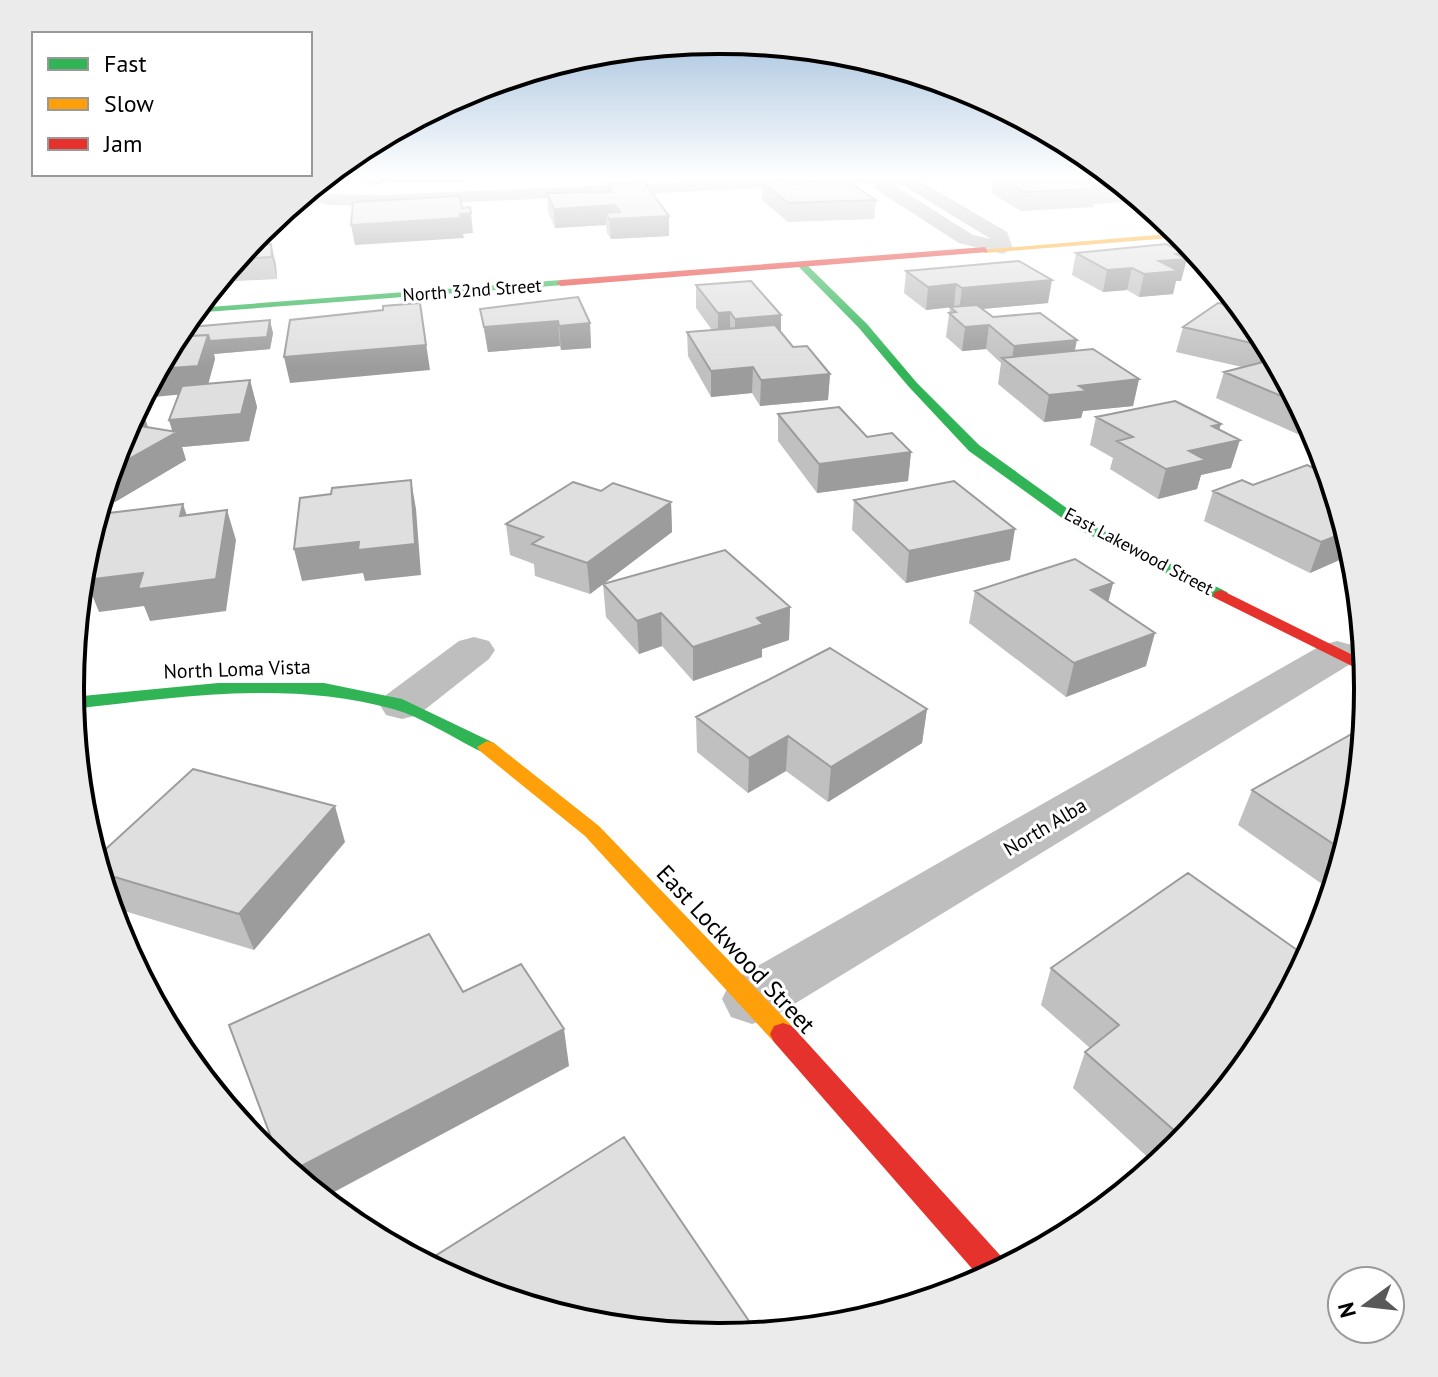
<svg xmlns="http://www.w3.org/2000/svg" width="1438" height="1377" font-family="'PT Sans',sans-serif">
<rect width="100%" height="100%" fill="#fff"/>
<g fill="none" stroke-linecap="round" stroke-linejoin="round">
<!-- street -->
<path fill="#bebebe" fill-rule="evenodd" d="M838,175H953L945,180L920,181L1007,232L1013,248L1003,254L959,243L875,189L873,183L383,206L329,205L299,198L309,190L329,194L383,195ZM892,184L904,186L991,239L973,235Z
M474,637L489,641L495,650L489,659L418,715L402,719L386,715L380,705L386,695L459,641Z
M1337,641L1352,645L1358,654L1352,663L773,1017L752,1024L731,1017L722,999L731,981L1322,645Z"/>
<!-- fast -->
<path fill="#30b455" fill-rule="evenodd" d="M798,262H804L867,324L917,383L979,445L1086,522L1227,592L1229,595L1227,598H1215L1076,528L969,451L909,387L859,328L798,266Z
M561,280L564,285L192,313L196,308Z
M218,683H324L402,699L494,743L497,747L487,753L480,751C453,738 422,717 393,709C288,680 179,697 73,709L72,697Z"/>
<!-- slow -->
<path fill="#ff9f0a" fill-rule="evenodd" d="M1180,233L1183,237L985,253L981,250Z
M487,741L494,743L599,826L792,1026L796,1034L792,1042L783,1045L774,1042L585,836L480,751L477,747Z"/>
<!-- jam -->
<path fill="#e5322d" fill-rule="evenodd" d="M985,247L988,252L561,286L556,283L561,280Z
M1221,590L1365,661L1366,673L1215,598L1213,595L1215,592Z
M783,1023L792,1026L1009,1265L982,1280L774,1042L770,1034L774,1026Z"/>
</g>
<!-- wall -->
<path fill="#c0c0c0" d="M360,175H463L464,182H388L375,185L361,181Z
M994,175H1110L1137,197L1123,199L1122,202L1094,204V207L1021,211L991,193Z
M762,182L793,185L876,200L874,219L788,222L762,200Z
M607,184L669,216V236L611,239L607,233L606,225L555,228L548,212L547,193L608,192Z
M261,230L267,235L263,237L264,241L257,245L271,244L276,265L277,279L218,282Z
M1129,247L1185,253L1181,281H1176L1173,294L1139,297L1127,290L1103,292L1072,275L1076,253L1129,249Z
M906,271L1048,303L983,309L993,317L1075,351L1139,379L1133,406L1083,411L1081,418L1044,422L998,384L1001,363L986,349L962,351L946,337L950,307L926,310L904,293Z
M696,285L781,332L793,347L830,374L828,400L760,406L752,393L711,397L688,356L687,332L712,330L696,308Z
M480,309L590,323L591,348L561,350L560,346L488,352Z
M1183,327L1258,329L1270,360L1275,359L1314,433L1302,436L1216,398L1224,372L1242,367L1176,352Z
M273,333L270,349L214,354L215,359L208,384L250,380L257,407L249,441L182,447L186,460L115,502L102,500L120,440L148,427L173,431L169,420L179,394L175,337Z
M778,414L867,437L911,452L908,481L817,493L778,441Z
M1096,417L1221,424L1219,429L1231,468L1201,475L1197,489L1158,499L1110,469L1113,458L1090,445Z
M1253,485L1353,554L1310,573L1204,521L1213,491Z
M601,491L671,502L672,532L590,594L535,576L534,564L510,555L506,524Z
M854,500L1010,560L906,583L852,530Z
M1113,583L1108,602L1146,666L1066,697L969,623L975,591Z
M603,584L790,607L789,640L762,649V657L693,681L662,646L639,654L606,617Z
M927,709L922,743L828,802L786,771L748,793L697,752L696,717Z
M1252,790L1355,815L1332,891L1238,825Z
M345,842L254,950L111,907L96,858Z
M1051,968L1258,1049L1177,1147L1156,1165L1073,1088L1085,1052L1090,1048L1041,1005Z"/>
<!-- shaded-wall -->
<path fill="#9c9c9c" d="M373,175H387L388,182L375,185Z
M615,205L616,219L669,216V236L611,239L609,219L606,213V225L555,228L554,209Z
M471,213L473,233L463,234L464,238L355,245L351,225Z
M265,226L267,235L263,237L264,241L243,251Z
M271,244L276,265L277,279L272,257Z
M1185,253L1183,259H1187L1181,281H1176L1173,294L1139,297L1144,274L1159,261L1176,254Z
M1132,268L1127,290L1103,292L1107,270Z
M1052,280L1048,303L959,311L962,288Z
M956,284L954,307L926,310L928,287Z
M420,303L430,370L290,383L284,357Z
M730,312V336L718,337V313Z
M781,315V339L735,343V319Z
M270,320L273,333L270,349L214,354L215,359L206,392L143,398L158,369L208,335Z
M558,321L560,346L488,352L484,327Z
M590,323L591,348L561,350L559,326Z
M989,325L986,349L962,351L965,327Z
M1077,340L1072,365H1011L1014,346Z
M1267,344L1274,357L1257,371L1264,346Z
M753,367L752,393L711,397V371Z
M830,374L828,400L760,406L761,380Z
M1139,379L1133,406L1083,411L1081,418L1044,422L1049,395L1079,386Z
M250,380L257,407L249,441L182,447L186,460L115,502L107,481L111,469L173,434L169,420Z
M143,412L152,439L125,431L132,418Z
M1307,420L1314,433L1302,436Z
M1221,424L1214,446L1240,440L1231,468L1201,475L1197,489L1158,499L1166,469L1212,426Z
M911,452L908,481L817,493L819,464Z
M411,480L416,509L421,575L365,581L363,573L302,581L294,549Z
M671,502L672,532L590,594L587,563Z
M183,504L193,534L180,516Z
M227,510L236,540L226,611L150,621L144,606L99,612L86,580Z
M1015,529L1010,560L906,583L909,551Z
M1346,532L1353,554L1310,573L1321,542Z
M1113,583L1105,615L1091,590Z
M790,607L789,640L762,649V657L693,681V647L757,618Z
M661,613L662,646L639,654L637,621Z
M1155,633L1146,666L1066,697L1074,663Z
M927,709L922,743L828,802L831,767Z
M788,736L786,771L748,793L749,758Z
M335,806L345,842L254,950L239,914Z
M564,1029L569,1066L323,1198L290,1172Z
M751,1324L750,1334L737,1335Z"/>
<!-- building -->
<path fill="#dfdfdf" stroke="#9c9c9c" stroke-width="2" d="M994,175H1110L1122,184L1092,186L1097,189L1024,192Z
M787,180L793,185L814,181H847L876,200L788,203L762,182Z
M644,182L669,216L609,219L606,213L620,212L615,205L554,209L547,193L612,192L607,184Z
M460,196L462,208L470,207L471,213L460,214L461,218L351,225L353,202Z
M271,244L272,257L237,259L247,246Z
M1166,244L1185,253L1176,254L1187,259L1159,261L1179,271L1144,274L1132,268L1107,270L1076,253Z
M1019,261L1052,280L962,288L956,284L928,287L906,271Z
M751,281L781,315L735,319L730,312L718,313L696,285Z
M578,297L590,323L559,326L558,321L484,327L480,309Z
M420,303L426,345L284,357L290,320L383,310V306Z
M1218,303L1242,308L1258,329L1267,344L1264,346L1183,327Z
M977,305L993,317L1040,313L1077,340L1014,346L989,325L965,327L949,313L956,312L950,307Z
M270,320L267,337L210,341L208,335L187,336L190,327Z
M775,325L793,347L807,346L830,374L761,380L753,367L711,371L687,332Z
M208,335L198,366L158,369L175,337Z
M1093,349L1139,379L1079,386L1087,391L1049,395L1002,358Z
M1275,359L1298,403L1224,372Z
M250,380L241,414L169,420L182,386Z
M1175,401L1221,424L1212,426L1240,440L1189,451L1206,460L1166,469L1117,441L1133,437L1096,417Z
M839,407L867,437L892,433L911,452L819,464L778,414Z
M136,411L143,412L132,418Z
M128,424L177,432L111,469L120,440Z
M1307,465L1329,475L1346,532L1321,542L1213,491L1242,480L1253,485Z
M411,480L415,544L358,550L359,542L294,549L300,498L331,494L332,488Z
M954,481L1015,529L909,551L854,500Z
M573,482L601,491L613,483L671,502L587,563L532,544L543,537L506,524Z
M183,504L180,516L227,510L216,579L138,589L143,573L86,580L109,513Z
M725,550L790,607L757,618L763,624L693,647L661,613L637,621L603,584Z
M1075,559L1113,583L1091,590L1155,633L1074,663L975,591Z
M830,648L927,709L831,767L788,736L749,758L696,717Z
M1364,727L1355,815L1344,851L1252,790Z
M193,769L335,806L239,914L101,873L96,858Z
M1188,873L1307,957L1258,1049L1184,1139L1085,1052L1119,1025L1051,968Z
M429,934L463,992L521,964L564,1029L290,1172L281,1164L229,1025Z
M624,1137L751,1324L737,1335L719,1337L592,1324L470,1287L424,1263Z"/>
<!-- sky -->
<linearGradient id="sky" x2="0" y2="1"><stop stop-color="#97b8d8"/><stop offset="0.48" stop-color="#fff"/><stop offset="1" stop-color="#fff" stop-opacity="0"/></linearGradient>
<rect width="1438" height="368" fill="url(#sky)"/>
<g text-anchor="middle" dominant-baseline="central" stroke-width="6" stroke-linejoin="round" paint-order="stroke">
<!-- far-street labels -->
<g font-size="18" fill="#000" stroke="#fff">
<text transform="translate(472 290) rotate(-4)">North 32nd Street</text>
<text transform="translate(1139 551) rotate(28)">East Lakewood Street</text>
</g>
<!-- street labels -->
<g font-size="20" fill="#000" stroke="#fff">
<text transform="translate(237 669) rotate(-2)">North Loma Vista</text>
<text transform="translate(1045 827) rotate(-31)">North Alba</text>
</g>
<!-- near-street labels -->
<g font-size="24" fill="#000" stroke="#fff">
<text transform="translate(736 949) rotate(47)">East Lockwood Street</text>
</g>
</g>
<!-- crop -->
<path d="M0 0H1438V1377H0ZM718 54H720A634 634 0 0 1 1354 688V689A634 634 0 0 1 720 1323H718A634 634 0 0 1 84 689V688A634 634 0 0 1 718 54Z" fill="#ebebeb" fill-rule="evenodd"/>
<path fill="none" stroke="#000" stroke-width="4" d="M718 54H720A634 634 0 0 1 1354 688V689A634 634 0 0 1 720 1323H718A634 634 0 0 1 84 689V688A634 634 0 0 1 718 54Z"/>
<!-- legend -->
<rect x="32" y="32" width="280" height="144" fill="#ffffff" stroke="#999999" stroke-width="2"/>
<rect x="48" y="58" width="40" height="12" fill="#30b455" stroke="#999999" stroke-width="2"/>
<text x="104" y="72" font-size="24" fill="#000000">Fast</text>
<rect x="48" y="98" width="40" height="12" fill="#ff9f0a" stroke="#999999" stroke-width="2"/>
<text x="104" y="112" font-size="24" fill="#000000">Slow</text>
<rect x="48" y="138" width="40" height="12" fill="#e5322d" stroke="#999999" stroke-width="2"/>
<text x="104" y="152" font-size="24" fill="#000000">Jam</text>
<!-- north arrow -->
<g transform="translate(1366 1305) rotate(255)"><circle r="38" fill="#ffffff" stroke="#999999" stroke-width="2"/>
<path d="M0-6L14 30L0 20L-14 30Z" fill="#595959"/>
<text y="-12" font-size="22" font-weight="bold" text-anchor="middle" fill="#000000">N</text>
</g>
</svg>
